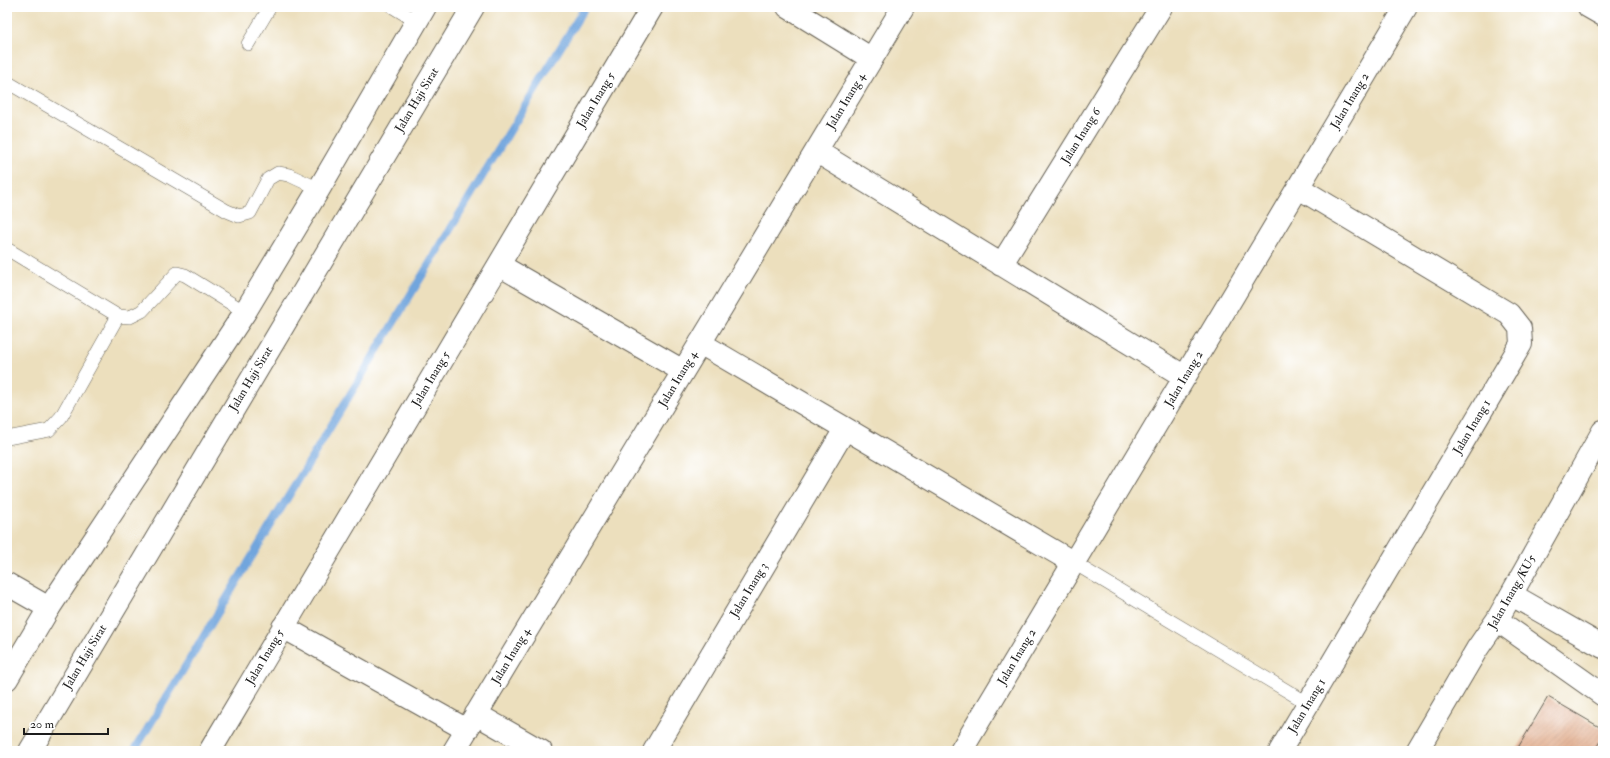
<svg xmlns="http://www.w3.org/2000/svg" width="1610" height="758" font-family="'IM FELL Double Pica',serif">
<defs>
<pattern id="building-hatch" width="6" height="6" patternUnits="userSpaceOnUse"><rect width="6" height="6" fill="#dda07c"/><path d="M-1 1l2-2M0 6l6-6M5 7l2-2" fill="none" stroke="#bd896b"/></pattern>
</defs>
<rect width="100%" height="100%" fill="#fff"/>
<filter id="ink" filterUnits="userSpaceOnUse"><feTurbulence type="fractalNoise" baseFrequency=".025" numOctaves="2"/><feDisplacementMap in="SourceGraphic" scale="8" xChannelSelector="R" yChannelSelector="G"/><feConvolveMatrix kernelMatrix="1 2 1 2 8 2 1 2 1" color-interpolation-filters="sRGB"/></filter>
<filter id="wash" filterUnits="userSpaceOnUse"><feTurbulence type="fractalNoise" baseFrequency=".012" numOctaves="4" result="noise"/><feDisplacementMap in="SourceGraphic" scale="16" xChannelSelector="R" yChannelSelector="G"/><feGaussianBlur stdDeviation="0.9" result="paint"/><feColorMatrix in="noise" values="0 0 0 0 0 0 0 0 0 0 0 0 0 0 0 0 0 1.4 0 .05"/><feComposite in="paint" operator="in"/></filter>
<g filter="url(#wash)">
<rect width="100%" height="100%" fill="#ecdfbd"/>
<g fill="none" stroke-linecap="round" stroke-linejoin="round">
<!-- stream -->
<path stroke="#71a5dd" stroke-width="8" d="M134,751L585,7"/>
</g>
<g id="blocks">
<!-- building -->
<path fill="url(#building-hatch)" d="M1548,697L1603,729V738L1595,751H1516Z"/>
</g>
</g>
<g filter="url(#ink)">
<use href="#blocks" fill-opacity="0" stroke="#656054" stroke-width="1"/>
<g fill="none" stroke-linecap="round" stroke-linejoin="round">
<!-- lane casing -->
<g stroke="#656054" stroke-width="14">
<path id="lane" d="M393,7L416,21
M248,44L270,7
M7,82L227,211L239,216L250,213L268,179L278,173L289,175L319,189
M7,249L118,316L130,317L142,311L177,273L185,275L245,312
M7,438L49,430L61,417L118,316
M1074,563L1309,704"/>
</g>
<!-- street casing -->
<g stroke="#656054" stroke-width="24">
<path id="street" d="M788,7L872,59
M1589,7L1603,15
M816,151L1185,377
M499,265L683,371
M1001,265L1161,7
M700,343L1074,563
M7,584L49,608
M1512,595L1603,647
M1497,620L1603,695
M283,627L467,730
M476,714L541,751
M210,751L652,7
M454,751L903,7
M654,751L845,429
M961,751L1406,7
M1280,751L1521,344L1520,328L1509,314L1299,188
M1417,751L1477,649L1497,620L1603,431"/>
</g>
<!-- secondary casing -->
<g stroke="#656054" stroke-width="24">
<path id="secondary" d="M7,679L49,608L245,312L319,189L425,7
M30,751L473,7"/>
</g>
<!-- lane -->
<use href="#lane" stroke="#fff" stroke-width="13"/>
<!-- street -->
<use href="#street" stroke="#fff" stroke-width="22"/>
<!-- secondary -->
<use href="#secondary" stroke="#fff" stroke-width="22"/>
</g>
</g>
<g text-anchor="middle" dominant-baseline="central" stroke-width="3.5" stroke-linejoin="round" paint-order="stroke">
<!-- street labels -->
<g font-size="12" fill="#1c1c1c" stroke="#fff">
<text transform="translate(417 100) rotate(-59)">Jalan Haji Sirat</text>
<text transform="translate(596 100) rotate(-59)">Jalan Inang 5</text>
<text transform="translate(846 101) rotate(-59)">Jalan Inang 4</text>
<text transform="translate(1350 101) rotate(-59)">Jalan Inang 2</text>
<text transform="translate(1081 136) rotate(-58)">Jalan Inang 6</text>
<text transform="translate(251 379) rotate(-59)">Jalan Haji Sirat</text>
<text transform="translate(431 379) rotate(-59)">Jalan Inang 5</text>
<text transform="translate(678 379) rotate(-59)">Jalan Inang 4</text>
<text transform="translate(1184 379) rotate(-59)">Jalan Inang 2</text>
<text transform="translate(1472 427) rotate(-59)">Jalan Inang 1</text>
<text transform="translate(749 590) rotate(-59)">Jalan Inang 3</text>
<text transform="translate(1512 592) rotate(-60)">Jalan Inang /KU5</text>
<text transform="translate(511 656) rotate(-59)">Jalan Inang 4</text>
<text transform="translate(85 657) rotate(-59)">Jalan Haji Sirat</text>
<text transform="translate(265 657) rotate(-59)">Jalan Inang 5</text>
<text transform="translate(1017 657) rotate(-59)">Jalan Inang 2</text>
<text transform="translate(1307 706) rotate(-59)">Jalan Inang 1</text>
</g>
</g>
<!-- margin -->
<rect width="1610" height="758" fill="none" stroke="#fff" stroke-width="24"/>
<!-- scale -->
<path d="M24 728v6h84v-6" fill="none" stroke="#1c1c1c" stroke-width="2"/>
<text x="30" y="728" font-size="12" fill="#1c1c1c" stroke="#ffffff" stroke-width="3" paint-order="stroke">20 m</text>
</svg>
